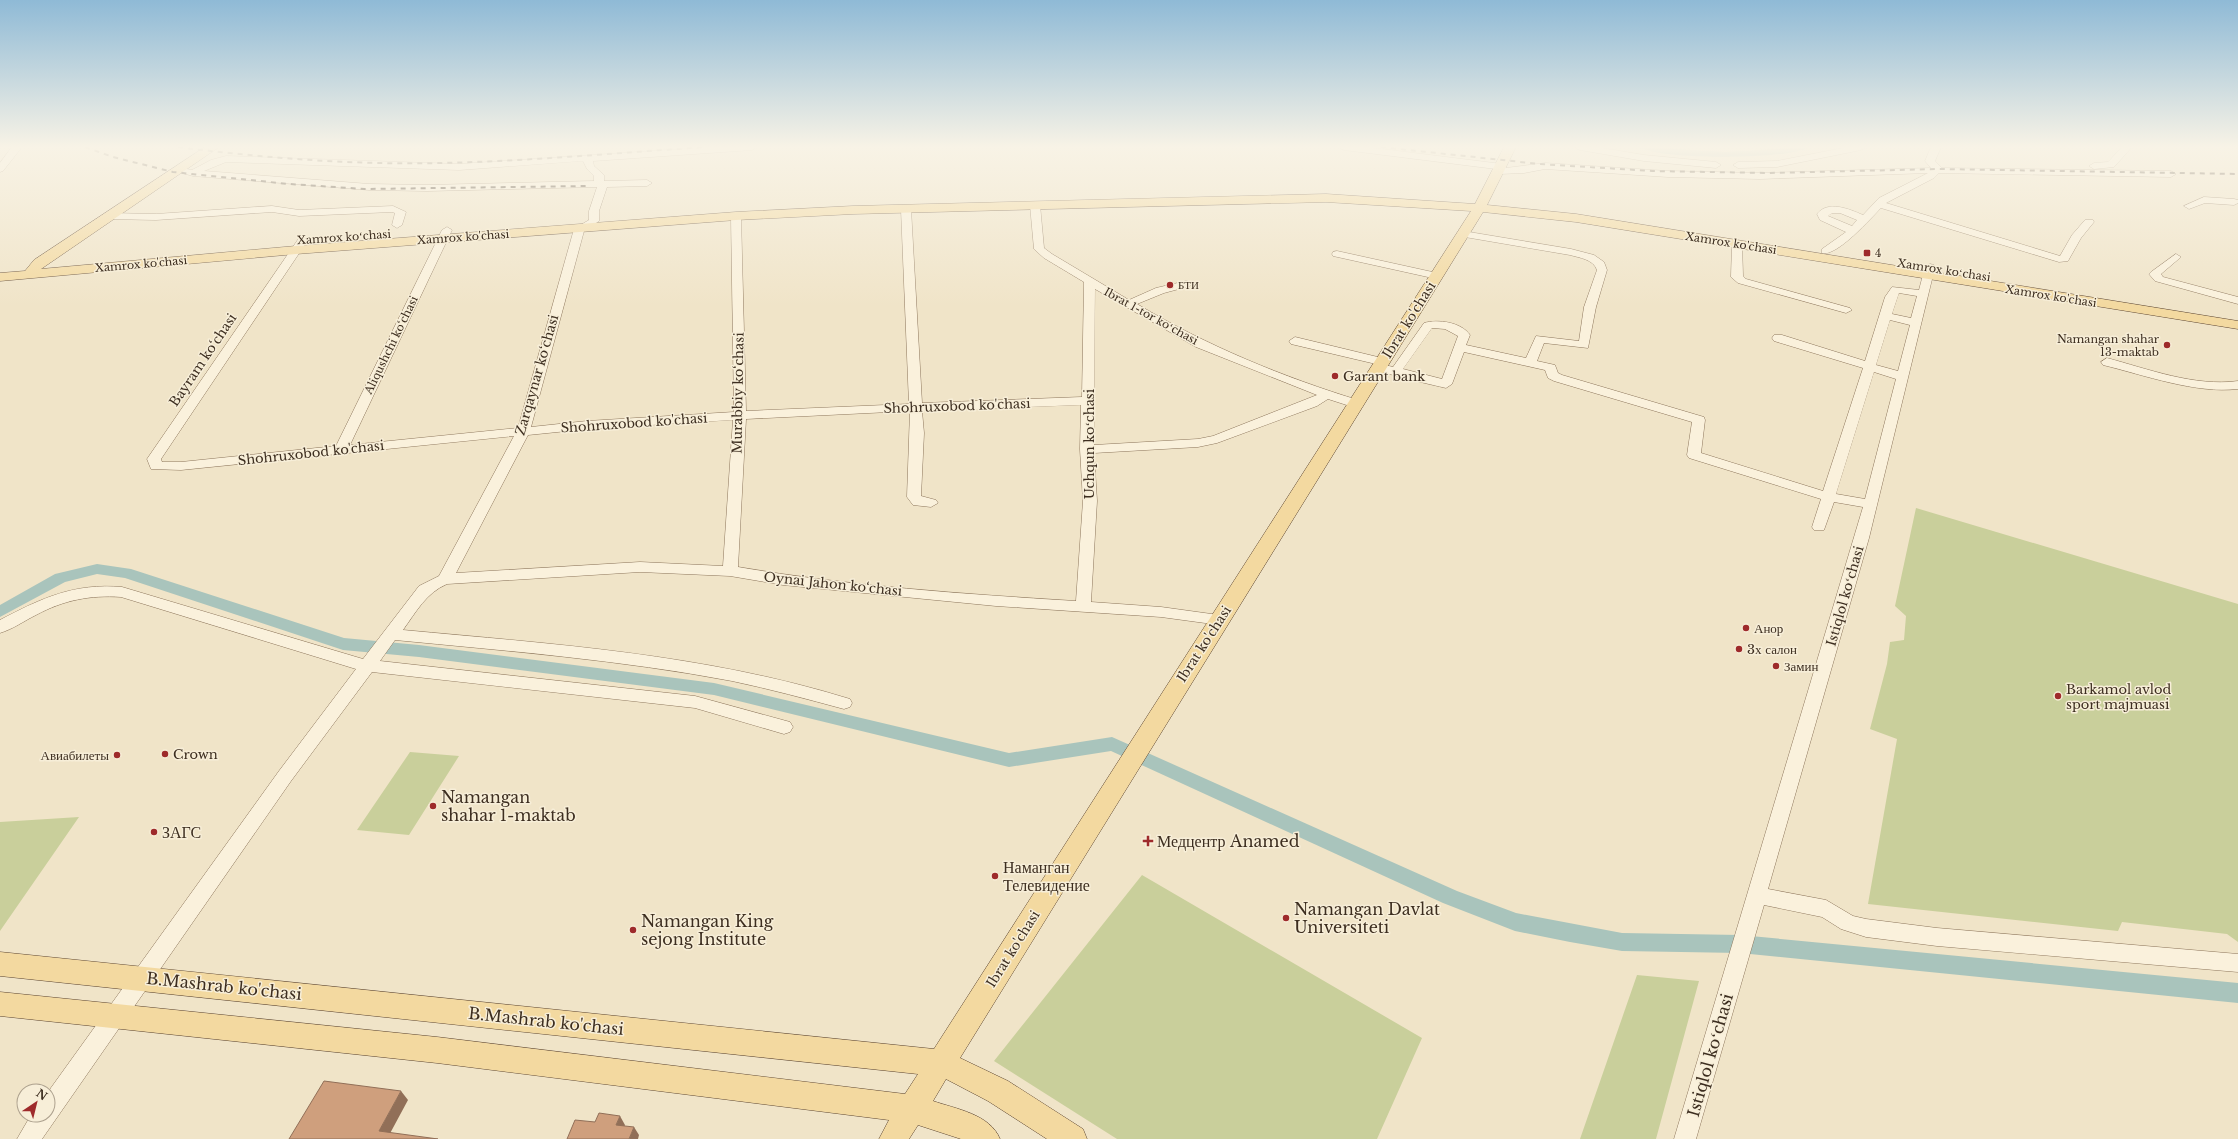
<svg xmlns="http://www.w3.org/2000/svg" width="2238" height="1139" font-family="'Libre Baskerville',serif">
<rect width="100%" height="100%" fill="#f0e4c8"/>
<!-- green -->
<path fill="#c9cf9b" d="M1916,508L2238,604V942L2227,934L2122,922L2118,931L1868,904L1897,739L1870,729L1887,664L1890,642L1904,640L1906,616L1895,606Z
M410,752L459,756L409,835L357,830Z
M79,817L0,931V822Z
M1142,875L1422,1038L1377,1139H1117L994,1061Z
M1637,975L1699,981L1656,1139H1580Z"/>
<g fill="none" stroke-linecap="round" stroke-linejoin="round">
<!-- canal -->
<path fill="#a9c4bc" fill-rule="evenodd" d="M1641,147L1725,152L1808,147C1795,160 1654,160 1641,147Z
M97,564L131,569L344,638L419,645L714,683L1009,753L1112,737L1457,891L1516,913L1622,933L1740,935L2238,983V1003L1740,953L1622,951L1570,942L1515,931L1443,903L1111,751L1009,767L714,695L419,657L343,650L125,578L97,574L65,582L0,617V605L55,574Z"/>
<!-- minor casing -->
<g stroke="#8d765c" stroke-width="1">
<path id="minor" d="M12,147H22L3,171L0,172V163Z
M712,147H757L752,150L593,161L594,166L604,175V181L647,180L652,183L647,186L607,187L599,211V221L584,231L531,427L587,421L734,412L731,216L736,213L741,216L746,411L909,404L901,209L906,206L911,209L922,403L1082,397L1084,282L1044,258L1034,249L1030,205L1035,202L1040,205L1044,248L1052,254L1129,300L1156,288L1186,281L1190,282L1192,284L1190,286L1164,293L1137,304C1207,346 1283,377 1361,401L1362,404L1356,408L1328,399L1317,406L1217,443L1198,447L1094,453L1097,501L1091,602L1161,607L1226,616L1228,620L1226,624L1220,625L1161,617L996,606L783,585L730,576L640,572L447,584C426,593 416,612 403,630C553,644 705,654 850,699L852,703L850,707L844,709C807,699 770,689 732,681C621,660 508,651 395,640L380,661L695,696L790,722L793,727L790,732L784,734L695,708L372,672L291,781L42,1139H17L31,1115H48V1092L279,771L356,669L121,597C90,595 64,600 36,615C24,621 13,629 0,633V620C42,598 74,583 122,587L363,659L419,586L439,576L514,436L181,470L151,469L147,459L299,238L303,237L308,240L161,459L162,462H181L336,446L442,230L447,227L452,230L350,445L518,428L574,229L589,220V211L597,187L427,191L369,190L193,176L175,171V167L192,170L211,160L226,156L459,164ZM583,161L587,169L594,176V181L427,185L369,184L204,171L226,162L459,170ZM1095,289L1196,347L1317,395L1213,436L1198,439L1094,445ZM1081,405L1080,449L1083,501L1076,601C963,594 849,586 738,567L746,419L910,411L907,497L913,505L931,507L938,503L936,500L921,496L924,433L922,411ZM733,420L723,566L640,562L456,573L528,435L587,429Z
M1339,147H1366L1502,164L1505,165L1506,168L1545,163L1668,171L1760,173L1931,168L1925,161L1931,147H1941L1935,161L1942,168L2171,171L2176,174L2171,177L1939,173L1934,178L1886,203L2060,256L2072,235L2085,220H2093L2094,222L2081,238L2068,261L2059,262L1881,208C1871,218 1837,257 1822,253V249L1846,232L1820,220L1817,214C1828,200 1849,209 1863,215L1879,198L1928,173L1760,179L1668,177L1545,169L1524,173L1499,174L1496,173V169L1344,150ZM1832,213H1840L1857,220L1852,226L1828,216Z
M1575,147H1596L1644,155L1716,162L1721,165L1716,168L1644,161L1580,150Z
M1848,147H1866L1861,150L1777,167L1738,168L1733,165L1738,162L1777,161Z
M2122,147H2132L2114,167L2094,169L2089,166L2094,163L2108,162Z
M2204,197L2234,199L2238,200V203L2234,205L2205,203L2189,209L2184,206Z
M272,206L299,210L393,206L406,212L402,225L397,228L392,225L395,213L392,212L299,216L272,212L156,220L108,219L103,216L108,213L156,214Z
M1463,231L1571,249L1594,255L1604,262L1607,270L1596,307L1588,348L1544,343L1537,361L1555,365L1558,373L1562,375L1704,417L1705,420L1701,453L1823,491L1863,368L1774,341L1772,338L1774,335H1782L1865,361L1885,297L1892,287L1919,290L1925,267L1930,264L1934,265L1935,267L1869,538L1768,889L1826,900L1853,916L1866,919L1937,928L2238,954V972L1937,946L1866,937L1841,929L1822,917L1764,905L1696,1139H1674L1863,507L1834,502L1824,530H1814L1812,527L1821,499L1689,458L1687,455L1692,422L1554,381L1548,378L1545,370L1464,352L1452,384L1446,388C1434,385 1377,373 1373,367L1376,364L1291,344L1289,341L1295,337L1386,359L1388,362L1385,365L1393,367L1424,323C1438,319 1461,322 1470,335L1466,345L1526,358L1536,336L1579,341L1584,307L1597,270C1593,259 1580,258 1570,255L1459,236L1458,234ZM1899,293L1917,296L1911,318L1892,314ZM1890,320L1910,325L1898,371L1876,365ZM1432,328L1445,329L1458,336L1442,379L1403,369ZM1874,372L1896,379L1865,499L1836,494Z
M1737,241L1742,244L1743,276L1746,279L1850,308L1852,310L1846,313L1738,283L1731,277L1732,244Z
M1337,251L1437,273L1443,276L1437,279L1333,256L1332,254L1333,252Z
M2176,254L2181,257L2161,274L2163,277L2238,297V304L2155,281L2149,274L2151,272Z
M2107,358C2148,369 2195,387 2238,381V389C2196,394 2144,375 2103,365L2101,362Z"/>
</g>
<!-- major casing -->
<g stroke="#5b4430" stroke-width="1">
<path id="major" d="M205,147H219L41,269L296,246L736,212L853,206L1326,194L1475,204L1504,147H1516L1487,205L1576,214L2238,321V329L1576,222L1483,212L960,1058L1008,1081L1083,1129L1087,1139H1047L988,1101L946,1079L933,1101C956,1109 990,1114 1000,1139H961L918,1125L909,1139H879L889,1120L437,1063L0,1016V992L437,1037L905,1094L918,1074L0,976V952L934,1049L1471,211L1326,202L853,214L736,220L296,254L0,281V273L25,271L34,260Z"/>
</g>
<!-- minor -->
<use href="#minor" fill="#faf1dc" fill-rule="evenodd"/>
<!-- major -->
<use href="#major" fill="#f3d9a0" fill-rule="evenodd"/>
<!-- rail -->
<path stroke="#3d2e20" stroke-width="2" stroke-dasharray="5 5" stroke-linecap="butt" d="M85,147L113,157L173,172L289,184L365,189L587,186
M178,147C265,158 353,165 441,163C529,161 616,153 704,147
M1381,147L1540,164L1652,171L1769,173L1938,169L2238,174"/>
</g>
<!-- shaded-wall -->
<path fill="#916f58" d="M401,1091L408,1100L387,1139L379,1131Z
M620,1116L625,1125L622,1133L616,1125Z
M634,1127L639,1135L638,1139H629Z"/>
<!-- building -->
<path fill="#cf9f7d" stroke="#916f58" d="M324,1081L401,1091L379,1131L438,1139H289Z
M599,1113L620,1116L616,1125L634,1127L629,1139H567L575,1120L595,1122Z"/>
<!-- sky -->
<linearGradient id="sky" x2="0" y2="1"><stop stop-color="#8fbad6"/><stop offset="0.48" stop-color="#f8f3e6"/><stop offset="1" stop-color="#f8f3e6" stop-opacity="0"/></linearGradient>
<rect width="2238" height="306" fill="url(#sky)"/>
<!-- markers -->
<g fill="#9e2a2b" stroke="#f7eed8" stroke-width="1.5">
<rect x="1863" y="249" width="8" height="8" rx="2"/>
<circle cx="1170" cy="285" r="4"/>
<circle cx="2167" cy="345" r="4"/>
<circle cx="1335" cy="376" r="4"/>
<circle cx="1746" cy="628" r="4"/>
<circle cx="1739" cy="649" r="4"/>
<circle cx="1776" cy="666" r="4"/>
<circle cx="2058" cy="696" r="4"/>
<circle cx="165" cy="754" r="4"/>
<circle cx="117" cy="755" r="4"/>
<circle cx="433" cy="806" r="4"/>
<circle cx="154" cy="832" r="4"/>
<path d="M1146 835h4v4h4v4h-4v4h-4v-4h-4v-4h4z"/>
<circle cx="995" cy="876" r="4"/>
<circle cx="1286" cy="918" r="4"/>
<circle cx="633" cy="930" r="4"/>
</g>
<g text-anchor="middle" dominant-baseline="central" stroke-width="3" stroke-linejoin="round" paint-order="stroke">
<!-- far-street labels -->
<g font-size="11" fill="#3d2e20" stroke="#f7eed8">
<text transform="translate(344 237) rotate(-4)">Xamrox koʻchasi</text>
<text transform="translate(463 237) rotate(-4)">Xamrox ko'chasi</text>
<text transform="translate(1731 243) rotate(9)">Xamrox ko'chasi</text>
<text transform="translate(141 264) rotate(-5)">Xamrox ko'chasi</text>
<text transform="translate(1944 270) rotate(9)">Xamrox koʻchasi</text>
<text transform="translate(2051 296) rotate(9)">Xamrox ko'chasi</text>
<text transform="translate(1151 316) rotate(29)">Ibrat 1-tor koʻchasi</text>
<text transform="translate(391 345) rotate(-64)">Aliqushchi ko‘chasi</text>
</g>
<!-- far-poi labels -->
<g font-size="11" fill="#3d2e20" stroke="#f7eed8" text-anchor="start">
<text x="1875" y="253">4</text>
<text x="1178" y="285">БТИ</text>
<text x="2159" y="339" text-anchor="end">Namangan shahar<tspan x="2159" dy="13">13-maktab</tspan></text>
</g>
<!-- street labels -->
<g font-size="13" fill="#3d2e20" stroke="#f7eed8">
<text transform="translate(1409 320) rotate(-58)">Ibrat ko'chasi</text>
<text transform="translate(203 360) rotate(-56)">Bayram ko‘chasi</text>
<text transform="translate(537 375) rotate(-74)">Zarqaynar ko‘chasi</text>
<text transform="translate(738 393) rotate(-89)">Murabbiy ko‘chasi</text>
<text transform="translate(957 406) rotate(-2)">Shohruxobod ko'chasi</text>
<text transform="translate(634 423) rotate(-4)">Shohruxobod ko'chasi</text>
<text transform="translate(1089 444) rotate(-90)">Uchqun koʻchasi</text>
<text transform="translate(311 453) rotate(-6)">Shohruxobod ko'chasi</text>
<text transform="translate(833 584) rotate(6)">Oynai Jahon ko‘chasi</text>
<text transform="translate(1845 596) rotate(-74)">Istiqlol koʻchasi</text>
<text transform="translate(1204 644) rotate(-57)">Ibrat ko'chasi</text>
<text transform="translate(1013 949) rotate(-58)">Ibrat ko'chasi</text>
</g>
<!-- poi labels -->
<g font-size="13" fill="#3d2e20" stroke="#f7eed8" text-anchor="start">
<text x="1343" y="376">Garant bank</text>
<text x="1754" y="628">Анор</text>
<text x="1747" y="649">3х салон</text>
<text x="1784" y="666">Замин</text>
<text x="2066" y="689">Barkamol avlod<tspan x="2066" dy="15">sport majmuasi</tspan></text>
<text x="173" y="754">Crown</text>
<text x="109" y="755" text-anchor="end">Авиабилеты</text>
</g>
<!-- near-poi labels -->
<g font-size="16" fill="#3d2e20" stroke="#f7eed8" text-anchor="start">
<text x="441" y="797">Namangan<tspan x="441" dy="18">shahar 1-maktab</tspan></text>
<text x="162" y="832">ЗАГС</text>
<text x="1157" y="841">Медцентр Anamed</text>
<text x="1003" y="867">Наманган<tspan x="1003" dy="18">Телевидение</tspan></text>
<text x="1294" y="909">Namangan Davlat<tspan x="1294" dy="18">Universiteti</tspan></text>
<text x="641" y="921">Namangan King<tspan x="641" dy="18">sejong Institute</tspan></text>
</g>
<!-- near-street labels -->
<g font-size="16" fill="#3d2e20" stroke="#f7eed8">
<text transform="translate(224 986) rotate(6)">B.Mashrab ko'chasi</text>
<text transform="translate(546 1021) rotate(6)">B.Mashrab ko'chasi</text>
<text transform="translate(1710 1055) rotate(-74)">Istiqlol koʻchasi</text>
</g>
</g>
<!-- north arrow -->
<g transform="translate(36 1103) rotate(35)"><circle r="19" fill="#f7eed8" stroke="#ada18e"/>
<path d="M0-3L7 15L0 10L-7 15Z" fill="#9e2a2b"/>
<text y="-6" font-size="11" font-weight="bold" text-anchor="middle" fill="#3d2e20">N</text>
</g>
</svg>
